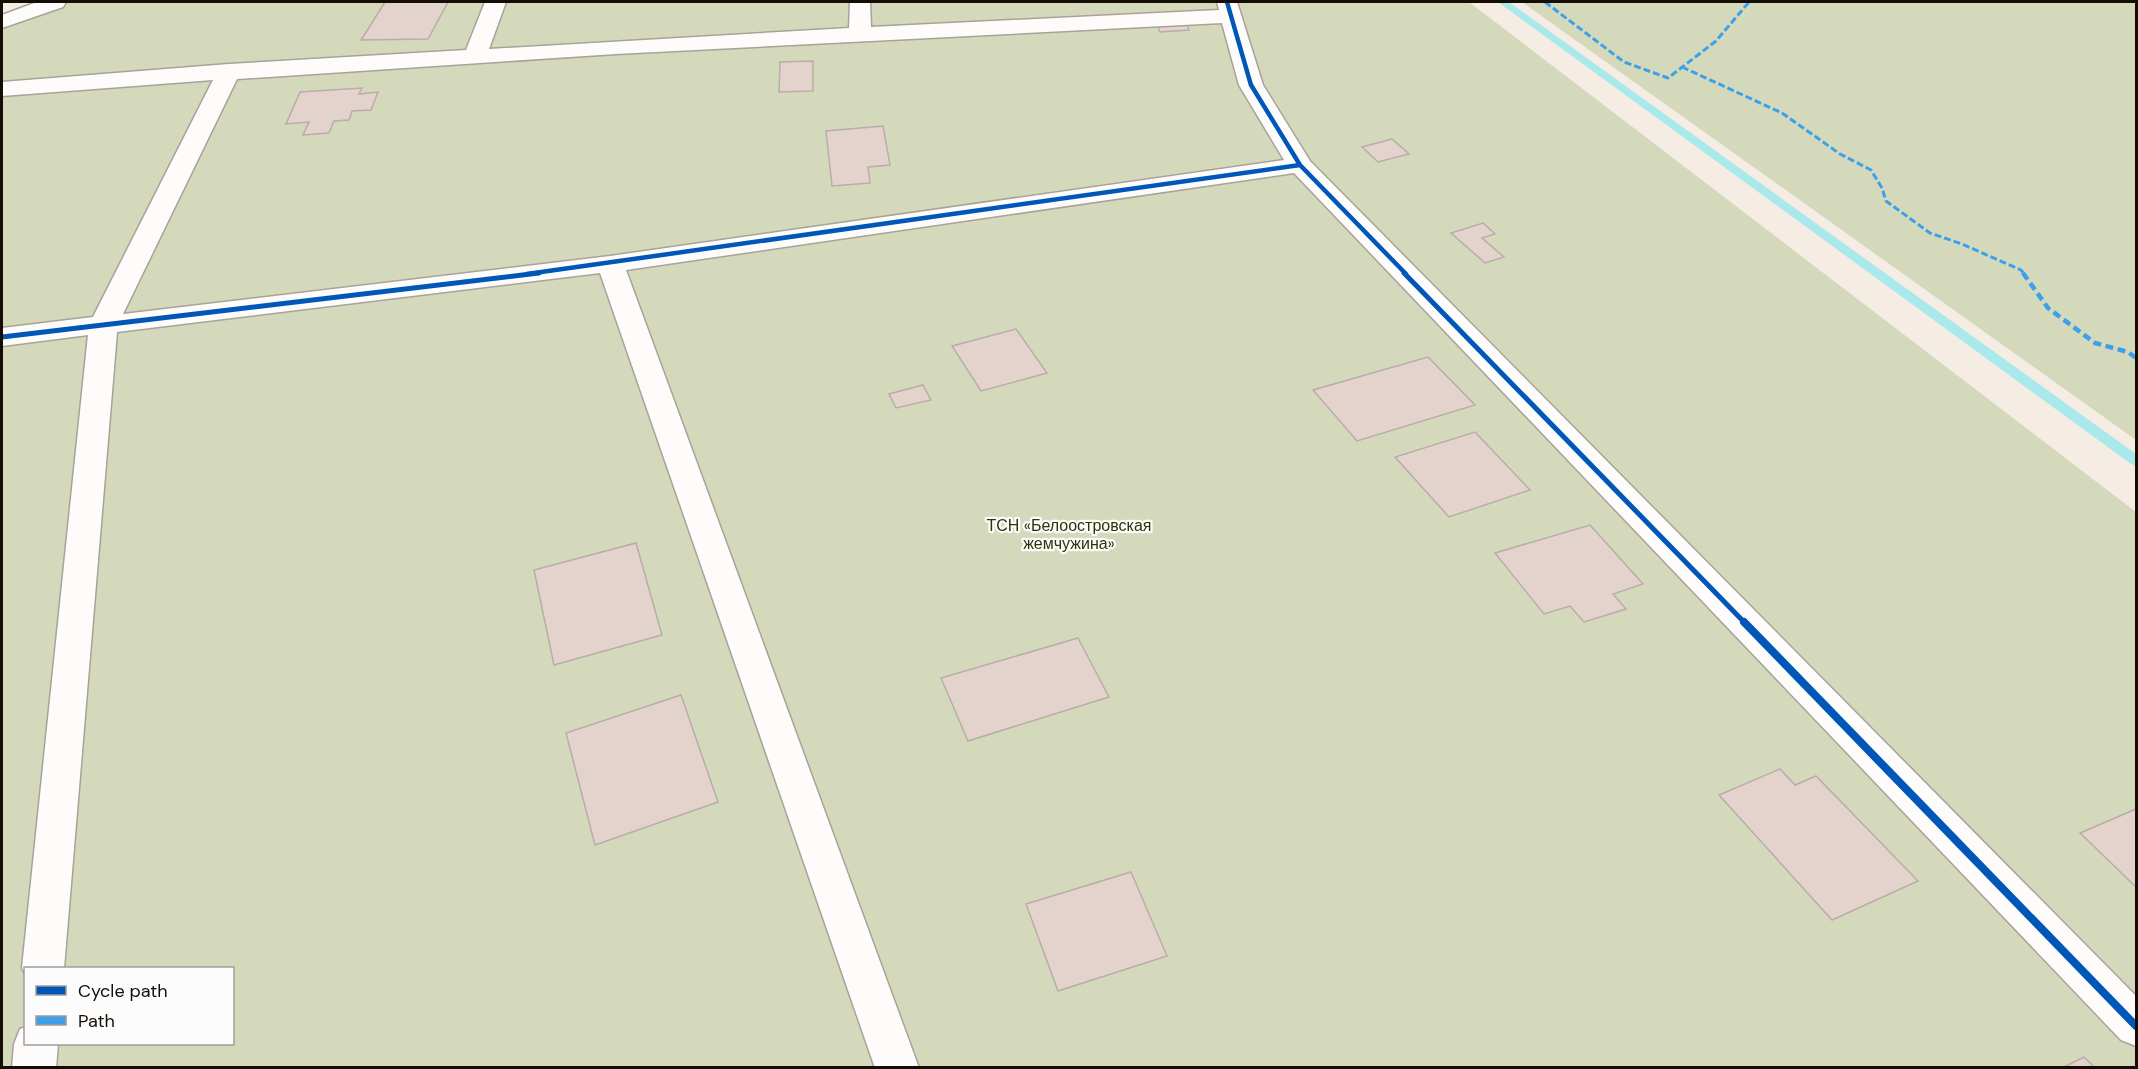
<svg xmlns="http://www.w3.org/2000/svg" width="2138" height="1069" font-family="'DM Sans',sans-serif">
<rect width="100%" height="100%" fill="#f5ece3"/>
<!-- green -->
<path fill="#d5d9bc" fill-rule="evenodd" d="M57,2H1469L2136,512V1067H2V22ZM26,968H232V1044H26Z
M1522,2H2136V440Z"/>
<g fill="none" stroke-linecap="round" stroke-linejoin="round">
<!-- stream -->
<path fill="#a9e9eb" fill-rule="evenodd" d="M1498,2H1509L2136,454V466L2131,464Z"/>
</g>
<!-- building -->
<path fill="#e4d2cc" stroke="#b8ada8" stroke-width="1.5" d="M385,2H448L428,39L361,40Z
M1186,21L1189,30L1160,32L1157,23Z
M813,61V91L779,92L780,62Z
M362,88L359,94L378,92L371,110L352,111L349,120L334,121L329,133L303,135L309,122L286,124L300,92Z
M883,126L890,165L868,167L870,183L832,186L826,131Z
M1392,139L1409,154L1378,162L1362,147Z
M1483,223L1495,234L1482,238L1504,257L1485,263L1451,233Z
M1016,329L1047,373L981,391L952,346Z
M1428,357L1475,405L1357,441L1313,390Z
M923,385L931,400L896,408L889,394Z
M1475,432L1530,490L1449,517L1395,457Z
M1590,525L1643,584L1613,594L1626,609L1584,622L1570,606L1544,614L1495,553Z
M636,543L662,635L554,665L534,570Z
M1078,638L1109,697L968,741L941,678Z
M681,695L718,802L595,845L566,733Z
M1780,769L1795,785L1816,776L1918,881L1832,920L1719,795Z
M2136,809V887L2080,833Z
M1131,872L1167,956L1058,991L1026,904Z
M2084,1057L2095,1068H2062Z"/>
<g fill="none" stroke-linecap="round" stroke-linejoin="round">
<!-- minor casing -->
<g stroke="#aaa198" stroke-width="3">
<path id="minor" d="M37,2H66L63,7L2,28V15Z
M485,2H506L489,49L849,28L850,2H870L871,27L1219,10L1217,2H1237L1263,85L1310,161L2136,996V1046L2121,1040L1294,173L626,270L919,1068H875L600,273L117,332L64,968H26V976L22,968L88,335L2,346V328L93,317L213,80L2,96V82L229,64L466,50ZM1222,23L1239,85L1284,160L610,256L123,314L237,79L616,54Z
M26,1027V1044H58L56,1068H12L14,1044L20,1029Z"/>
</g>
<!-- minor -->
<use href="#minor" fill="#fefcfb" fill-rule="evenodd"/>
<!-- quiet-far1 -->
<path stroke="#3da1e9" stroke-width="3" stroke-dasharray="7 3" stroke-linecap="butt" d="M1545,2L1624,62L1668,78L1716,41L1749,2
M1682,67L1782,113L1840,154L1871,170L1882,188L1886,201L1930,233L1962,244L2021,270L2024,274"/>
<!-- quiet -->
<path stroke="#3da1e9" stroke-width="4.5" stroke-dasharray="8 4.5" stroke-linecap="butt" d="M2023,273L2048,308L2095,343L2128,352L2136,358"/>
<!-- cycleway-far2 casing -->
<g stroke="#fcfcfc" stroke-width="8">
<path id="cycleway-far2" d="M1227,2L1251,85L1300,165L1406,274
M527,274L1300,165"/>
</g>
<!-- cycleway-far1 casing -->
<g stroke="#fcfcfc" stroke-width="9">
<path id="cycleway-far1" d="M1404,273L1745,623
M2,337L539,273"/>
</g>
<!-- cycleway casing -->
<g stroke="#fcfcfc" stroke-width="11">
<path id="cycleway" d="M1744,622L2136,1026"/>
</g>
<!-- cycleway-far2 -->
<use href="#cycleway-far2" stroke="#0057b8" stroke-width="4.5"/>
<!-- cycleway-far1 -->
<use href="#cycleway-far1" stroke="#0057b8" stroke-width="5"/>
<!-- cycleway -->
<use href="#cycleway" stroke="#0057b8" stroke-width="8"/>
</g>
<g text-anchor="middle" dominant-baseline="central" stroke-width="4.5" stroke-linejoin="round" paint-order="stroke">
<!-- park labels -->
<g font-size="16" fill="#293605" stroke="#fcfcfc">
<text x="1069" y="525">ТСН «Белоостровская<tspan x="1069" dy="18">жемчужина»</tspan></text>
</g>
</g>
<!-- border -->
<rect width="2138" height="1069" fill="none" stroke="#150c04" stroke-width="6"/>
<!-- legend -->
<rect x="24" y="967" width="210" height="78" fill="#fcfcfc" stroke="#a09c99" stroke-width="1.5"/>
<rect x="36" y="986" width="30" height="9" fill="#0057b8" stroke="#a09c99" stroke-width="1.5"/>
<text x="78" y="997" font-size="18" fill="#150c04">Cycle path</text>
<rect x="36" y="1016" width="30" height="9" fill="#3da1e9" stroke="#a09c99" stroke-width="1.5"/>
<text x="78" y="1027" font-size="18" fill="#150c04">Path</text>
</svg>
